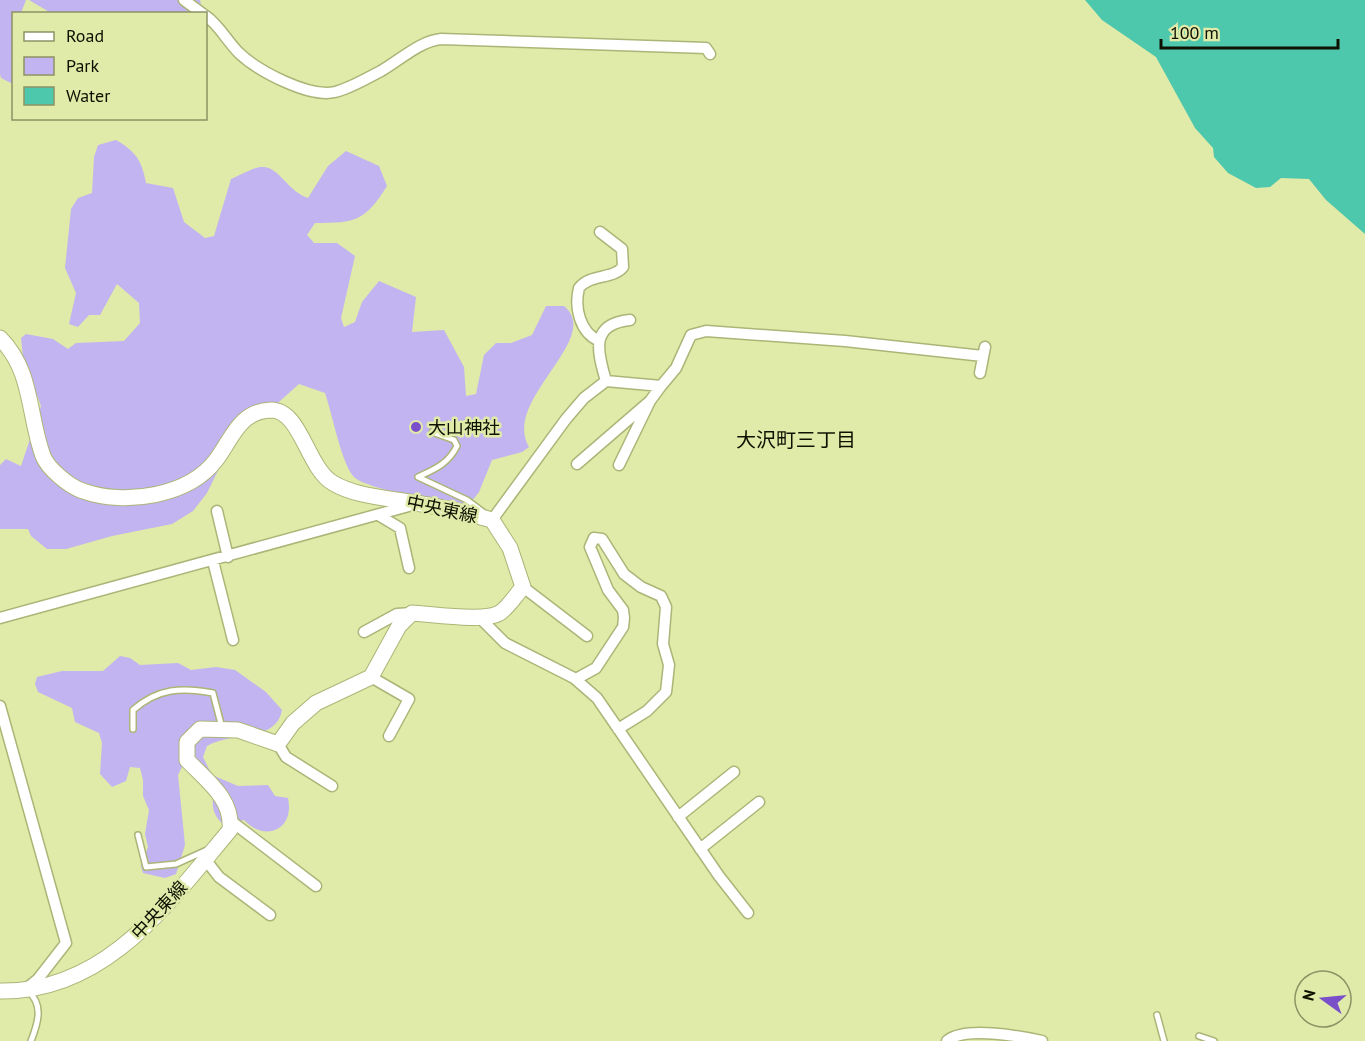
<svg xmlns="http://www.w3.org/2000/svg" width="1365" height="1041" font-family="'PT Sans','Noto Sans JP',sans-serif">
<rect width="100%" height="100%" fill="#e0eaa9"/>
<!-- green -->
<path fill="#c2b4f1" d="M0,0H26L21,13L14,14L13,84L1,78L0,74Z
M29,0H200L203,13H51Z
M116,140C135,151 142,160 146,183L173,188L184,222L205,238L214,236L231,179C239,176 253,167 262,167C279,166 287,191 308,198L328,166L346,151L379,166L387,186C365,221 356,223 315,223L307,235L314,243H337L355,256L341,318L344,327L355,322L362,302L379,281L416,297L412,332L444,330L464,367L466,396L476,394L484,355L496,343H511L532,335L546,306H564C604,339 501,400 529,447L522,452L492,460L479,492L468,506C446,502 365,490 353,476C341,461 332,413 325,393L299,384L261,418L250,424L232,442L207,493L193,511L172,524L112,536L66,549H47L31,536L28,529H0V465L6,459L21,466L41,406L23,357L21,338L26,334L53,339L68,349L76,343L124,341L140,323L139,303L117,284L100,315H89L78,327L69,324L76,293L65,268L71,209L78,198L92,193L94,157L98,145Z
M120,656L130,658L140,665L178,663L191,670L216,667L235,670L266,692L282,710C276,743 232,731 207,746L203,757L212,775L238,786L268,785L275,796L288,798C295,831 264,842 244,820L224,825C209,812 212,800 216,782L196,763L182,767L178,775L185,845L176,874L165,878L143,873L141,866L148,847L145,834L149,810L143,796V780L140,768L130,767L126,781L112,787L100,774L102,743L99,733L75,722L72,708L38,692L35,684L37,677L62,671H103Z"/>
<!-- water -->
<path fill="#4dc8ad" d="M1085,0H1365V234L1326,200L1309,179L1281,178L1270,187L1256,188L1228,173L1214,157L1213,148L1195,128L1156,57L1102,20Z"/>
<g fill="none" stroke-linecap="round" stroke-linejoin="round">
<!-- service casing -->
<g stroke="#acb577" stroke-width="8">
<path id="service" d="M432,432L454,440L457,446C448,464 435,469 418,477L467,500L483,512
M133,729V710C158,688 182,687 213,693L222,728
M138,835L146,867L176,864L207,850
M28,991C44,1005 38,1023 31,1041
M1157,1015L1164,1041
M1199,1036L1214,1041"/>
</g>
<!-- minor casing -->
<g stroke="#acb577" stroke-width="13">
<path id="minor" d="M184,0L203,14
M206,16C219,25 227,41 239,53C258,71 309,98 335,92C351,88 367,78 381,71C400,60 420,41 441,39L706,48L710,54
M599,341C580,332 574,308 579,288C591,273 612,280 623,267L622,249L600,232
M980,373L985,347
M606,381C597,351 590,324 630,320
M577,464L650,401
M619,465L650,401L661,386
M217,511L228,557
M380,516L400,528L409,568
M492,520L566,419L584,398L606,381L661,386L676,368L691,335L706,331L845,341L983,356
M213,561L233,640
M523,587L587,636
M0,618L416,504
M482,620L505,643L574,678L597,698L719,876L748,913
M364,632L397,614L412,613
M371,677L409,699L389,736
M576,679L596,668L623,627L624,618L623,610L608,590L590,547L594,538L602,539L624,574L641,587L661,596L666,607L663,644L669,665L666,692L647,711L618,729
M0,706L66,943L38,979L27,988
M278,744L286,757L332,786
M678,817L734,772
M231,821L316,886
M700,849L759,802
M205,859L219,877L270,915
M947,1041C964,1026 1019,1036 1042,1041"/>
</g>
<!-- secondary casing -->
<g stroke="#acb577" stroke-width="17">
<path id="secondary" d="M0,338C33,371 28,415 43,456C48,469 70,487 83,491C125,506 189,496 216,460C232,439 239,411 271,410C301,410 307,468 333,483C356,497 390,498 416,503C442,507 467,513 492,520L510,548L523,587C516,595 509,606 501,612C487,623 432,614 412,613L399,626L371,677L316,703L293,723L278,744L238,730L200,729L187,742V760C207,781 233,799 230,830C169,902 106,993 0,991"/>
</g>
<!-- service -->
<use href="#service" stroke="#fff" stroke-width="5"/>
<!-- minor -->
<use href="#minor" stroke="#fff" stroke-width="10"/>
<!-- secondary -->
<use href="#secondary" stroke="#fff" stroke-width="15"/>
</g>
<!-- markers -->
<circle fill="#7950c9" stroke="#e0eaa9" stroke-width="2" cx="416" cy="427" r="6"/>
<g text-anchor="middle" dominant-baseline="central" stroke-width="5" stroke-linejoin="round" paint-order="stroke">
<!-- poi labels -->
<g font-size="18" fill="#0e1000" stroke="#e0eaa9" text-anchor="start">
<text x="428" y="427">大山神社</text>
</g>
<!-- street labels -->
<g font-size="18" fill="#0e1000" stroke="#e0eaa9">
<text transform="translate(442 509) rotate(12)">中央東線</text>
<text transform="translate(159 910) rotate(-47)">中央東線</text>
</g>
<!-- neighbourhood labels -->
<g font-size="20" fill="#0e1000" stroke="#e0eaa9">
<text x="796" y="440">大沢町三丁目</text>
</g>
</g>
<!-- legend -->
<rect x="12" y="12" width="195" height="108" fill="#e0eaa9" stroke="#8c9365" stroke-width="1.5"/>
<rect x="24" y="32" width="30" height="9" fill="#ffffff" stroke="#8c9365" stroke-width="1.5"/>
<text x="66" y="42" font-size="18" fill="#0e1000">Road</text>
<rect x="24" y="57" width="30" height="18" fill="#c2b4f1" stroke="#8c9365" stroke-width="1.5"/>
<text x="66" y="72" font-size="18" fill="#0e1000">Park</text>
<rect x="24" y="87" width="30" height="18" fill="#4dc8ad" stroke="#8c9365" stroke-width="1.5"/>
<text x="66" y="102" font-size="18" fill="#0e1000">Water</text>
<!-- north arrow -->
<g transform="translate(1323 999) rotate(285)"><circle r="28" fill="#e0eaa9" stroke="#8c9365" stroke-width="1.5"/>
<path d="M0-4.5L10 22L0 15L-10 22Z" fill="#7950c9"/>
<text y="-9" font-size="16" font-weight="bold" text-anchor="middle" fill="#0e1000">N</text>
</g>
<!-- scale -->
<path d="M1161 39v9h177v-9" fill="none" stroke="#0e1000" stroke-width="3"/>
<text x="1170" y="39" font-size="18" fill="#0e1000" stroke="#e0eaa9" stroke-width="4.5" paint-order="stroke">100 m</text>
</svg>
